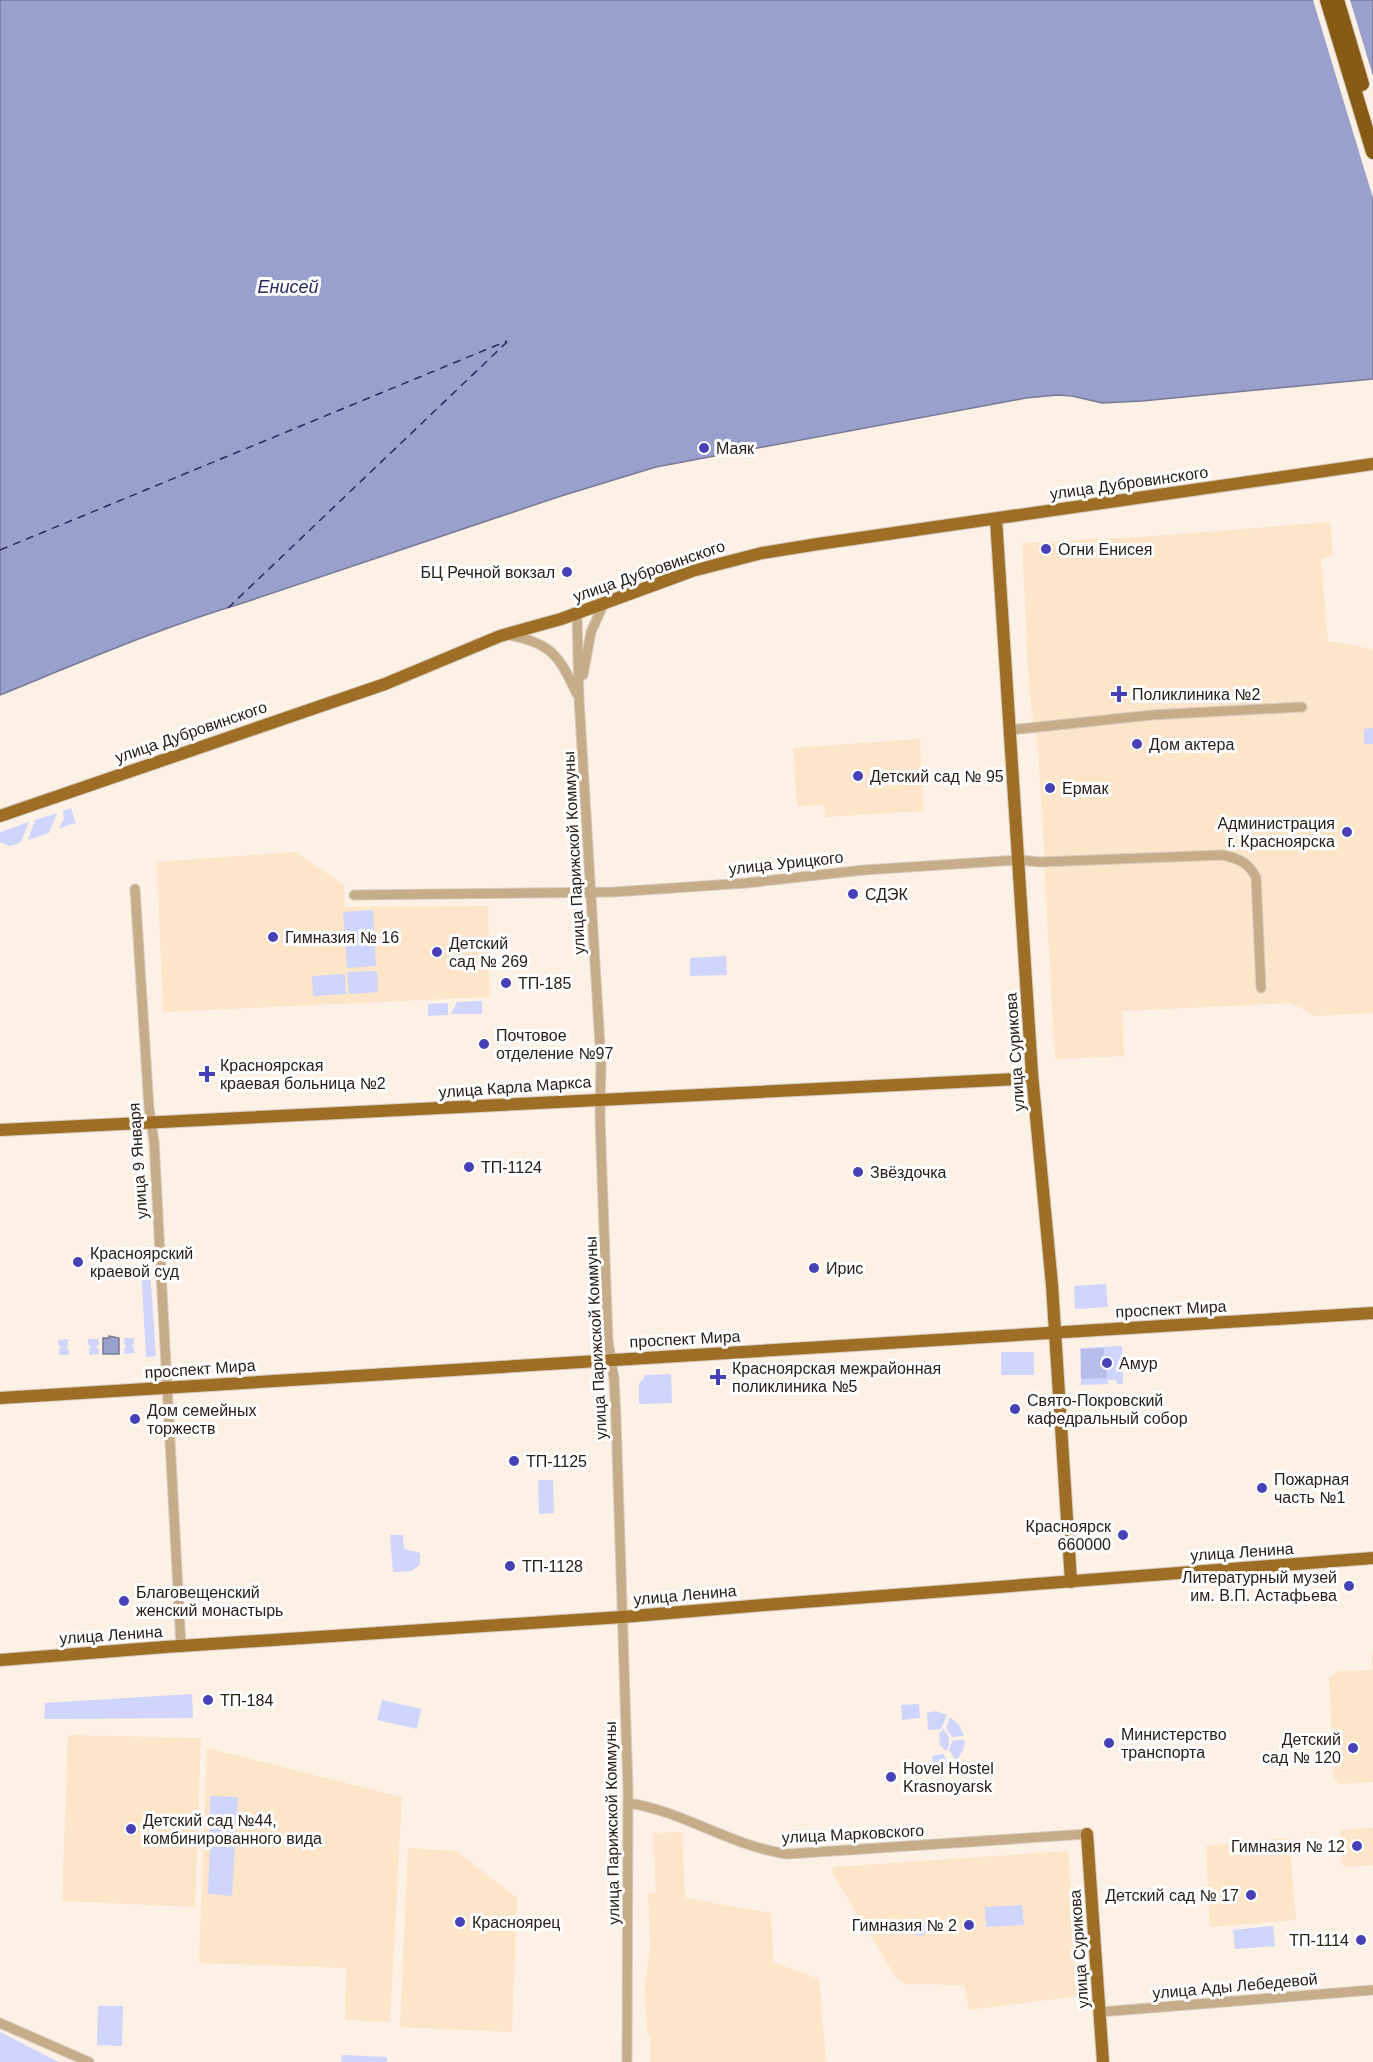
<svg xmlns="http://www.w3.org/2000/svg" width="1373" height="2062" font-family="Helvetica,sans-serif">
<rect width="100%" height="100%" fill="#fcf1e4"/>
<!-- built -->
<path fill="#fce5c8" d="M1330,522L1333,555L1321,560L1328,641L1373,649V1013L1315,1016L1291,1003L1122,1011L1124,1056L1055,1059L1045,879L1044,843L1037,736L1032,714L1028,669L1022,543L1155,536Z
M920,739L923,811L825,817L824,805L797,806L793,748Z
M295,852L344,885L345,907L488,906L490,997L163,1012L157,862Z
M1372,1653H1373V1782L1339,1784L1334,1777L1329,1678L1339,1671L1372,1670Z
M68,1735L201,1738L195,1907L62,1901Z
M207,1748L402,1797L390,2022L345,2020L346,1968L199,1963Z
M1373,1828V1865L1346,1867L1342,1863L1340,1830Z
M682,1832L685,1898L771,1913L773,1962L819,1979L826,2062H650V2035H647L645,1988L650,1946L648,1894L656,1893L653,1833Z
M1289,1838L1296,1920L1210,1927L1206,1846Z
M408,1848L456,1851L517,1898L512,2032L400,2027Z
M1068,1851L1080,1996L969,2010L964,1985L906,1984L896,1977L832,1873L833,1867Z"/>
<!-- green -->
<path fill="#cfd5fd" d="M1373,728V744H1364V729Z
M71,808L76,823L59,828L64,819L63,811Z
M57,813L49,833L28,840L35,820Z
M29,822L21,842L10,846L0,842V832Z
M373,910L376,966L347,968L343,912Z
M726,956L727,975L690,976V958Z
M377,971L378,992L349,994L347,972Z
M345,974L346,994L313,996L312,976Z
M482,1001V1014H451L457,1002Z
M448,1003V1015L428,1016V1004Z
M141,1267H149L150,1270L156,1356L146,1357Z
M1106,1284L1108,1307L1075,1309L1074,1286Z
M124,1338H134V1343L132,1346L134,1348V1353L124,1354V1349L126,1346L124,1344Z
M68,1339V1345L66,1348L69,1350V1355H59V1350L61,1347L58,1345V1340Z
M88,1339H98L99,1344L96,1347L99,1350V1354L89,1355V1350L91,1347L88,1344Z
M1122,1346L1123,1384H1117L1116,1380H1108V1384L1081,1385L1080,1348Z
M1001,1352H1033L1034,1354V1375H1001Z
M671,1374L672,1403L639,1404V1384L646,1375Z
M538,1480H553L554,1513L539,1514Z
M390,1535H403L404,1549L420,1553V1565L411,1571L393,1572Z
M192,1694L193,1718L44,1719L45,1703Z
M382,1700L421,1709L417,1729L377,1720Z
M919,1704L920,1718L902,1720L901,1705Z
M936,1711L947,1715L941,1729L928,1730L927,1713Z
M950,1717L959,1725L964,1736L952,1737L946,1728Z
M943,1729L949,1737V1745L946,1751L940,1745L939,1734Z
M953,1740H965L963,1751L956,1760L949,1750Z
M943,1754L950,1766L934,1769L932,1756Z
M210,1796L238,1797L236,1840L209,1839Z
M210,1845L235,1846L232,1896L208,1894Z
M1022,1905L1024,1925L986,1927L985,1907Z
M913 1929a7 7 0 1 1 14 0a7 7 0 1 1-14 0Z
M1273,1926L1275,1946L1235,1949L1233,1930Z
M98,2006H123L122,2046L97,2045Z
M0,2032L59,2062H0Z
M342,2055L387,2057V2062H341Z"/>
<!-- forest -->
<path fill="#b7bdeb" d="M1104,1348V1354L1101,1358L1102,1362L1106,1365L1107,1378L1081,1379V1349Z"/>
<!-- water -->
<path fill="#9aa0cc" stroke="#787a96" stroke-width="1.5" d="M0,0H1373V379L1142,401L1102,403L1072,396L1057,395L1026,398L656,467L561,496L246,602C162,627 81,662 0,695Z
M109,1336L119,1338V1354H103V1338H109Z"/>
<!-- pier -->
<path fill="#fcf1e4" d="M1313,0H1350L1373,76V198Z"/>
<g fill="none" stroke-linecap="round" stroke-linejoin="round">
<!-- ferry -->
<path stroke="#28295f" stroke-width="1.5" stroke-dasharray="8 6" stroke-linecap="butt" d="M0,550L507,341
M228,608L507,342"/>
<!-- minor casing -->
<g stroke="#d6ccbf" stroke-width="11">
<path id="minor" d="M577,613L579,699L601,1062L600,1118L608,1341L614,1378L616,1419L628,1789L627,2062
M508,635C552,643 559,656 577,694
M583,675L591,632L604,603
M1010,730L1152,715L1302,707
M135,889L149,1108L154,1141L181,1646
M354,895L614,892L747,883L864,870L1019,860L1040,862L1222,855C1237,858 1248,862 1256,877L1261,988
M628,1803C684,1811 732,1847 788,1854L1087,1834
M1100,2012L1373,1990
M0,2023L89,2062"/>
</g>
<!-- major casing -->
<g stroke="#d6ccbf" stroke-width="14">
<path id="major" d="M996,519L1032,1074L1052,1285L1071,1582
M0,816L385,684L500,636L561,619L692,571L762,553L818,544L1373,464
M0,1130C339,1112 678,1095 1017,1079L1032,1074
M0,1398L1373,1313
M0,1660L165,1647L622,1617L764,1605L1373,1558
M1087,1834L1103,2062"/>
</g>
<!-- highway casing -->
<g stroke="#d6ccbf" stroke-width="16">
<path id="highway" d="M1327,0L1373,152
M1337,0L1362,84"/>
</g>
<!-- minor -->
<use href="#minor" stroke="#c7ac8a" stroke-width="9"/>
<!-- major -->
<use href="#major" stroke="#9e6e26" stroke-width="12"/>
<!-- highway -->
<use href="#highway" stroke="#875b14" stroke-width="14"/>
</g>
<!-- markers -->
<g fill="#4641b7" stroke="#fff" stroke-width="2">
<circle cx="704" cy="448" r="6"/>
<circle cx="1046" cy="549" r="6"/>
<circle cx="567" cy="572" r="6"/>
<path d="M1116 685h6v6h6v6h-6v6h-6v-6h-6v-6h6z"/>
<circle cx="1137" cy="744" r="6"/>
<circle cx="858" cy="776" r="6"/>
<circle cx="1050" cy="788" r="6"/>
<circle cx="1347" cy="832" r="6"/>
<circle cx="853" cy="894" r="6"/>
<circle cx="273" cy="937" r="6"/>
<circle cx="437" cy="952" r="6"/>
<circle cx="506" cy="983" r="6"/>
<circle cx="484" cy="1044" r="6"/>
<path d="M204 1065h6v6h6v6h-6v6h-6v-6h-6v-6h6z"/>
<circle cx="469" cy="1167" r="6"/>
<circle cx="858" cy="1172" r="6"/>
<circle cx="78" cy="1262" r="6"/>
<circle cx="814" cy="1268" r="6"/>
<circle cx="1107" cy="1363" r="6"/>
<path d="M715 1368h6v6h6v6h-6v6h-6v-6h-6v-6h6z"/>
<circle cx="1015" cy="1409" r="6"/>
<circle cx="135" cy="1419" r="6"/>
<circle cx="514" cy="1461" r="6"/>
<circle cx="1262" cy="1488" r="6"/>
<circle cx="1123" cy="1535" r="6"/>
<circle cx="510" cy="1566" r="6"/>
<circle cx="1349" cy="1586" r="6"/>
<circle cx="124" cy="1601" r="6"/>
<circle cx="208" cy="1700" r="6"/>
<circle cx="1109" cy="1743" r="6"/>
<circle cx="1353" cy="1748" r="6"/>
<circle cx="891" cy="1777" r="6"/>
<circle cx="131" cy="1829" r="6"/>
<circle cx="1357" cy="1846" r="6"/>
<circle cx="1251" cy="1895" r="6"/>
<circle cx="460" cy="1922" r="6"/>
<circle cx="969" cy="1925" r="6"/>
<circle cx="1361" cy="1940" r="6"/>
</g>
<g text-anchor="middle" dominant-baseline="central" stroke-width="6" stroke-linejoin="round" paint-order="stroke">
<!-- poi labels -->
<g font-size="16" fill="#272119" stroke="#fff" text-anchor="start">
<text x="716" y="448">Маяк</text>
<text x="1058" y="549">Огни Енисея</text>
<text x="555" y="572" text-anchor="end">БЦ Речной вокзал</text>
<text x="1132" y="694">Поликлиника №2</text>
<text x="1149" y="744">Дом актера</text>
<text x="870" y="776">Детский сад № 95</text>
<text x="1062" y="788">Ермак</text>
<text x="1335" y="823" text-anchor="end">Администрация<tspan x="1335" dy="18">г. Красноярска</tspan></text>
<text x="865" y="894">СДЭК</text>
<text x="285" y="937">Гимназия № 16</text>
<text x="449" y="943">Детский<tspan x="449" dy="18">сад № 269</tspan></text>
<text x="518" y="983">ТП-185</text>
<text x="496" y="1035">Почтовое<tspan x="496" dy="18">отделение №97</tspan></text>
<text x="220" y="1065">Красноярская<tspan x="220" dy="18">краевая больница №2</tspan></text>
<text x="481" y="1167">ТП-1124</text>
<text x="870" y="1172">Звёздочка</text>
<text x="90" y="1253">Красноярский<tspan x="90" dy="18">краевой суд</tspan></text>
<text x="826" y="1268">Ирис</text>
<text x="1119" y="1363">Амур</text>
<text x="732" y="1368">Красноярская межрайонная<tspan x="732" dy="18">поликлиника №5</tspan></text>
<text x="1027" y="1400">Свято-Покровский<tspan x="1027" dy="18">кафедральный собор</tspan></text>
<text x="147" y="1410">Дом семейных<tspan x="147" dy="18">торжеств</tspan></text>
<text x="526" y="1461">ТП-1125</text>
<text x="1274" y="1479">Пожарная<tspan x="1274" dy="18">часть №1</tspan></text>
<text x="1111" y="1526" text-anchor="end">Красноярск<tspan x="1111" dy="18">660000</tspan></text>
<text x="522" y="1566">ТП-1128</text>
<text x="1337" y="1577" text-anchor="end">Литературный музей<tspan x="1337" dy="18">им. В.П. Астафьева</tspan></text>
<text x="136" y="1592">Благовещенский<tspan x="136" dy="18">женский монастырь</tspan></text>
<text x="220" y="1700">ТП-184</text>
<text x="1121" y="1734">Министерство<tspan x="1121" dy="18">транспорта</tspan></text>
<text x="1341" y="1739" text-anchor="end">Детский<tspan x="1341" dy="18">сад № 120</tspan></text>
<text x="903" y="1768">Hovel Hostel<tspan x="903" dy="18">Krasnoyarsk</tspan></text>
<text x="143" y="1820">Детский сад №44,<tspan x="143" dy="18">комбинированного вида</tspan></text>
<text x="1345" y="1846" text-anchor="end">Гимназия № 12</text>
<text x="1239" y="1895" text-anchor="end">Детский сад № 17</text>
<text x="472" y="1922">Красноярец</text>
<text x="957" y="1925" text-anchor="end">Гимназия № 2</text>
<text x="1349" y="1940" text-anchor="end">ТП-1114</text>
</g>
<!-- street labels -->
<g font-size="16" fill="#272119" stroke="#fff">
<text transform="translate(1129 483) rotate(-8)">улица Дубровинского</text>
<text transform="translate(649 571) rotate(-19)">улица Дубровинского</text>
<text transform="translate(191 732) rotate(-19)">улица Дубровинского</text>
<text transform="translate(574 853) rotate(-93)">улица Парижской Коммуны</text>
<text transform="translate(786 863) rotate(-6)">улица Урицкого</text>
<text transform="translate(1015 1052) rotate(-94)">улица Сурикова</text>
<text transform="translate(515 1087) rotate(-4)">улица Карла Маркса</text>
<text transform="translate(138 1161) rotate(-94)">улица 9 Января</text>
<text transform="translate(1171 1309) rotate(-3)">проспект Мира</text>
<text transform="translate(596 1338) rotate(-93)">улица Парижской Коммуны</text>
<text transform="translate(685 1339) rotate(-3)">проспект Мира</text>
<text transform="translate(200 1369) rotate(-4)">проспект Мира</text>
<text transform="translate(1242 1552) rotate(-4)">улица Ленина</text>
<text transform="translate(685 1595) rotate(-5)">улица Ленина</text>
<text transform="translate(111 1635) rotate(-4)">улица Ленина</text>
<text transform="translate(612 1823) rotate(-91)">улица Парижской Коммуны</text>
<text transform="translate(853 1834) rotate(-3)">улица Марковского</text>
<text transform="translate(1079 1949) rotate(-94)">улица Сурикова</text>
<text transform="translate(1235 1986) rotate(-5)">улица Ады Лебедевой</text>
</g>
<!-- water labels -->
<g font-size="18" font-style="italic" fill="#28295f" stroke="#fff">
<text x="288" y="287">Енисей</text>
</g>
</g>
</svg>
